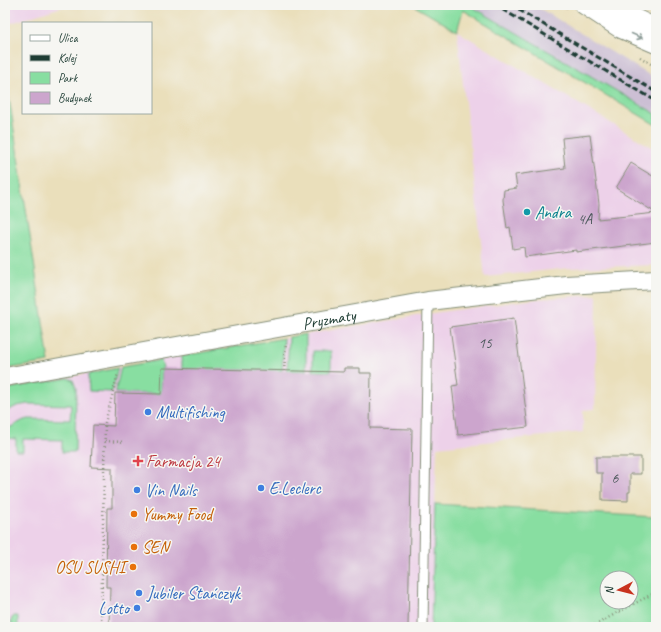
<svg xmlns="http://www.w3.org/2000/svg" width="661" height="632" font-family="Caveat,sans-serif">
<rect width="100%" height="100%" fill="#f6f6f2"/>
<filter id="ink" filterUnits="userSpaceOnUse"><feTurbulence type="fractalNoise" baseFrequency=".025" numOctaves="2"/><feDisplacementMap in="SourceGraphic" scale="8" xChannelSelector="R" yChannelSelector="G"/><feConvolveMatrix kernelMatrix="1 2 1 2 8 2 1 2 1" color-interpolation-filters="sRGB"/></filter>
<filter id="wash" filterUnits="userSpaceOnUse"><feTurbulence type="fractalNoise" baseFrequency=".012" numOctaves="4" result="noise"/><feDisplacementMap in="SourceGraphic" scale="16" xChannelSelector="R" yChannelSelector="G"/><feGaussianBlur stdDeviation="0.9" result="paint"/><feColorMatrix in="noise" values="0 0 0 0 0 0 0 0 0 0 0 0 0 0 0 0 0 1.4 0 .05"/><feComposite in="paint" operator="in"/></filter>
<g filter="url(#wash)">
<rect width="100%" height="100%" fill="#eadfbb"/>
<!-- built -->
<path fill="#edd1e9" d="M5,5H68L5,25Z
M457,31L656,150V265L570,268L485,277Z
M597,295L595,409L583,410V432L437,447L431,627H5V389L178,356L440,312L537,299Z"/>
<!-- industrial -->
<path fill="#ccbfd4" d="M469,5H534L656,79V114Z"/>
<!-- green -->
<path fill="#88dea1" stroke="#548e6a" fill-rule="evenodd" d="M413,5H469L656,114V125L463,10L457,31Z
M5,78L11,110L49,362L5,369Z
M306,334V371H287L289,337Z
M284,338L282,371L182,369V356Z
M313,351H331V372L313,371Z
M161,360L163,368H162L161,394L115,393L121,367Z
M118,368L112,392L89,391L88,375L89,374Z
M68,378L73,380L76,388L75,452H62V440L23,439V451H16V439L5,438V430L24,420L29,419L70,420L71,405L28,404L17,406L5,412V389Z
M435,504L655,517V627H431ZM607,578H631V602H607Z
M14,616H18V627H13L11,621L12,618Z"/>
<g id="blocks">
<!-- building -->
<path fill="#cca5cd" d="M590,135L599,204L598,219L656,213L616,188L631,163L656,178V242L576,252V250L525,257L524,247L513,249L510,227L507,228L503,200L504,190L517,188L515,175L565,168L562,138Z
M514,318L528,427L458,435L452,386L458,385L450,327Z
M162,368L344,372V368H360V373H371L370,428L412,429L408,627H109L110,587H106L107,508H112V468L91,467L93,425L114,426L115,393L161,394Z
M596,457H641V474H630V492H628V501L602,500V473H596Z"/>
</g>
</g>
<g filter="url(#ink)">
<use href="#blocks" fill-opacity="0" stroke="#848e78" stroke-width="1"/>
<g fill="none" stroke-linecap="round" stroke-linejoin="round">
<!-- lane casing -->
<g stroke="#848e78" stroke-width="11">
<path id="lane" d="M423,627L428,301"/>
</g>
<!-- street casing -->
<g stroke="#848e78" stroke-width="20">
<g id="street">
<path d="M584,5L619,28L656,44"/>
<path d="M607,5L656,28"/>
<path id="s1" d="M5,377L428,301L566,285L656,280"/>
</g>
</g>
<!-- path -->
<path stroke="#848e78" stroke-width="2.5" stroke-dasharray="1 3" stroke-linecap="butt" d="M563,5L568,8
M649,5L656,6
M640,57L656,67
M284,371L286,343
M105,441L125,442
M101,627L105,423L118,373
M591,627L656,592"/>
<!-- lane -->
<use href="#lane" stroke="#fff" stroke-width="9"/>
<!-- street -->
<use href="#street" stroke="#fff" stroke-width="18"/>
<!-- rail -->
<path stroke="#1f3d34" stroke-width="3" stroke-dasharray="6 3" stroke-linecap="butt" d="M495,5L656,101
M511,5L656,92"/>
</g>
<!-- one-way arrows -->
<defs><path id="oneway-shaft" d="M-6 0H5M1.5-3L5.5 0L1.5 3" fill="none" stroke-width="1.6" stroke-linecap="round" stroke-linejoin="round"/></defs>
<use stroke="#8f9e9a" href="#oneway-shaft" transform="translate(637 36) rotate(24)"/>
</g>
<!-- markers -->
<circle fill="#0f9aa8" stroke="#f6f6f2" stroke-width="1.5" cx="527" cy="212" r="4"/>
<g fill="#3f7fe0" stroke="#f6f6f2" stroke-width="1.5">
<circle cx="148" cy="412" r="4"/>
<circle cx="261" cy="488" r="4"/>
<circle cx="137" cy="490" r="4"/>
<circle cx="139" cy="593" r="4"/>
<circle cx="137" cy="608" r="4"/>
</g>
<path fill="#e0444e" stroke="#f6f6f2" stroke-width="1.5" d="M136 455h4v4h4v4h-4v4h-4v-4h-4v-4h4z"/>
<g fill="#e8710a" stroke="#f6f6f2" stroke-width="1.5">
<circle cx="134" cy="514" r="4"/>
<circle cx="134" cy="547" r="4"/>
<circle cx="133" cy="567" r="4"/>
</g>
<g text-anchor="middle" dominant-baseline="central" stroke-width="3" stroke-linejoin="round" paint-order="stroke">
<!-- number labels -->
<g font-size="15" fill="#4a575a">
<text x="585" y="219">4A</text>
<text x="485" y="343">15</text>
<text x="615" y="478">6</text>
</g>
<!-- culture labels -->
<g font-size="17" fill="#0d838f" stroke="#f6f6f2" text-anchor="start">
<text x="535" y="212">Andra</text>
</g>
<!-- street labels -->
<g font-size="17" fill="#1f3d34" stroke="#f6f6f2">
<text stroke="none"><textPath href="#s1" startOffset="329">Pryzmaty</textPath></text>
</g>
<!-- shop labels -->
<g font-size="17" fill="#366cbe" stroke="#f6f6f2" text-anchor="start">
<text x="156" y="412">Multifishing</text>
<text x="269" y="488">E.Leclerc</text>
<text x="145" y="490">Vin Nails</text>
<text x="147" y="593">Jubiler Stańczyk</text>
<text x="129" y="608" text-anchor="end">Lotto</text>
</g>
<!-- health labels -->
<g font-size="17" fill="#be3a42" stroke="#f6f6f2" text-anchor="start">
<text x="146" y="461">Farmacja 24</text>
</g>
<!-- food labels -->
<g font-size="17" fill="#c56008" stroke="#f6f6f2" text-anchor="start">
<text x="142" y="514">Yummy Food</text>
<text x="142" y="547">SEN</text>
<text x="125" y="567" text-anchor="end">OSU SUSHI</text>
</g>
</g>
<!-- margin -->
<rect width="661" height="632" fill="none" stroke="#f6f6f2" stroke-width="20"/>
<!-- legend -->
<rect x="22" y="22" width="130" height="92" fill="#f6f6f2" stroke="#a0aca6"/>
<rect x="30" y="35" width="20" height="6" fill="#ffffff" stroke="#a0aca6"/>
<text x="58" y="42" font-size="12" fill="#1f3d34">Ulica</text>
<rect x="30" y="55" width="20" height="6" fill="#1f3d34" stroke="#a0aca6"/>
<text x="58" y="62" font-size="12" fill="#1f3d34">Kolej</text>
<rect x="30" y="72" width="20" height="12" fill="#88dea1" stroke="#a0aca6"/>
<text x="58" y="82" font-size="12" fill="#1f3d34">Park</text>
<rect x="30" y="92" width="20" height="12" fill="#cca5cd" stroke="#a0aca6"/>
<text x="58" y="102" font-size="12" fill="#1f3d34">Budynek</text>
<!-- north arrow -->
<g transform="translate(619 590) rotate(263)"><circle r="19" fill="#f6f6f2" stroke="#a0aca6"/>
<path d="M0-3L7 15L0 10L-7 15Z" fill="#c8321e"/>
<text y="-6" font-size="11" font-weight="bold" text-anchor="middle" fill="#1f3d34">N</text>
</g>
</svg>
